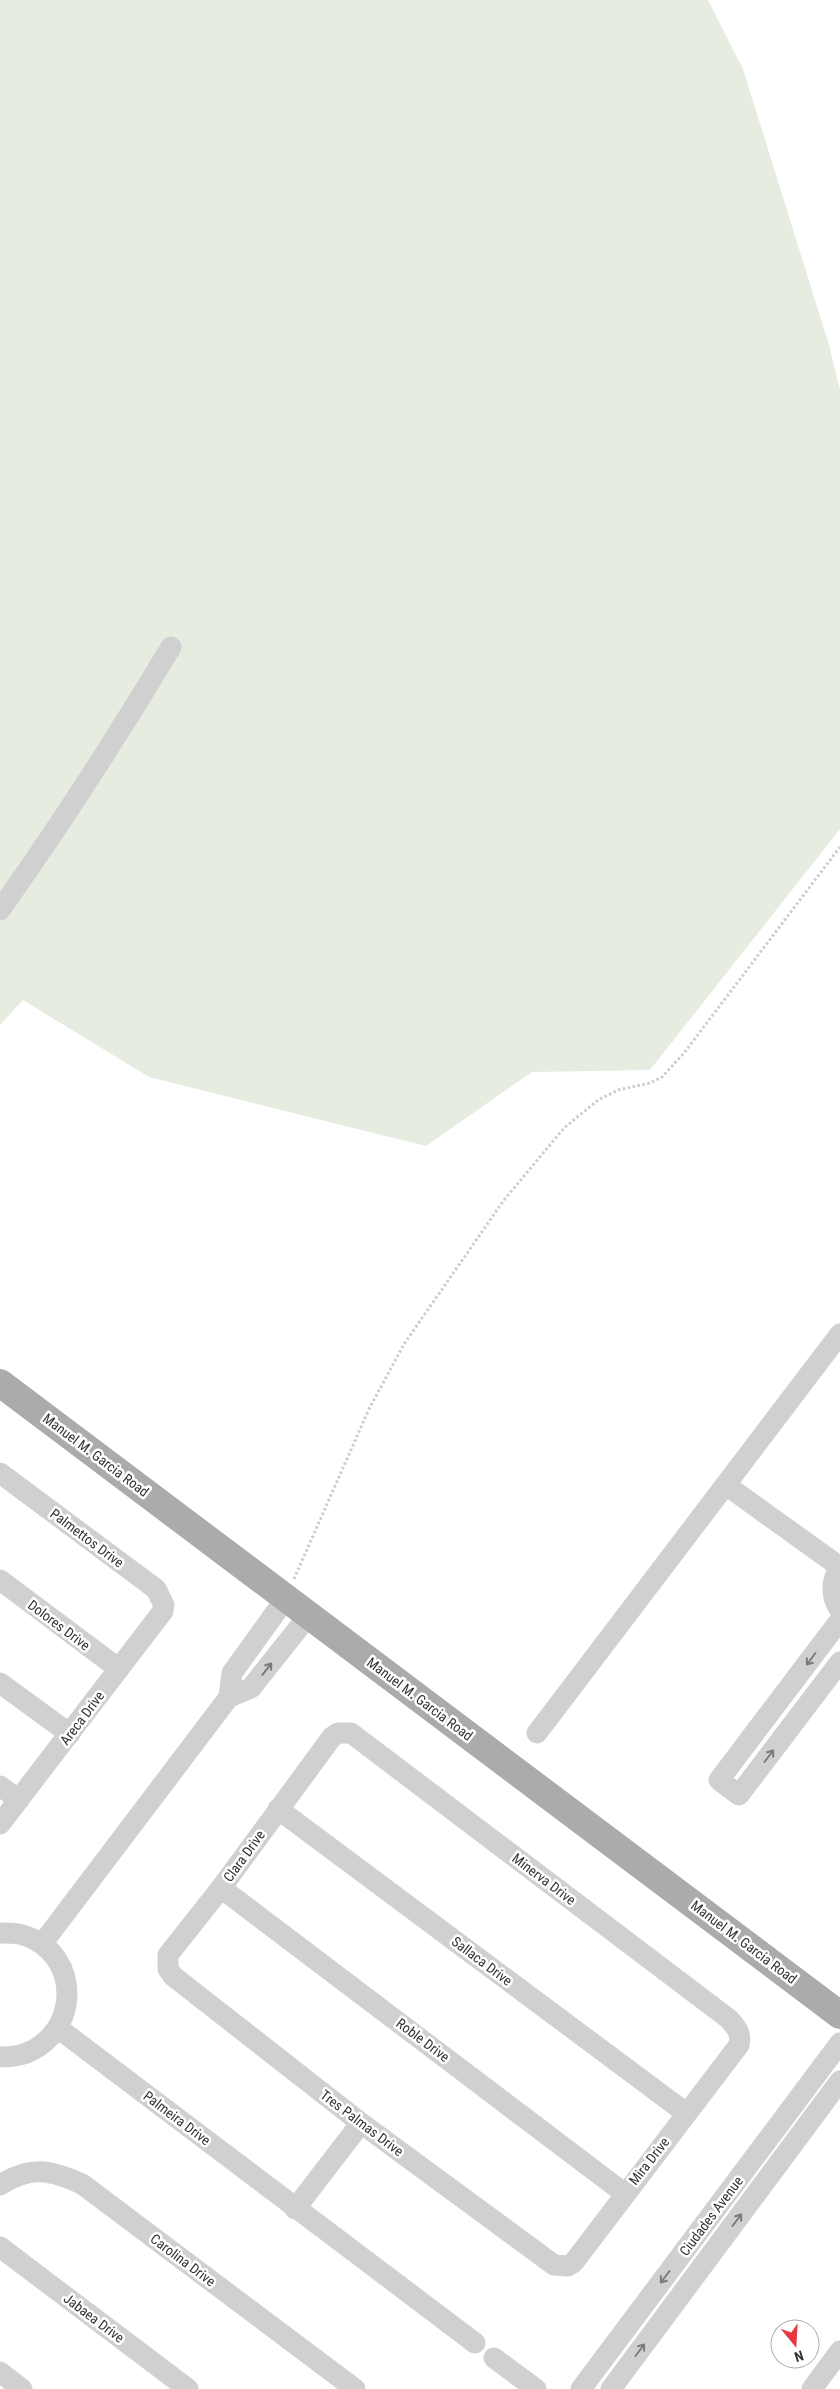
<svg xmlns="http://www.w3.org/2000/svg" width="840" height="2389" font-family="'Roboto Condensed',sans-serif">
<rect width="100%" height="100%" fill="#fff"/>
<!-- green -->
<path fill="#e6ecdf" d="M0,0H708L743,69L829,345L840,390V829L650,1070L532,1072L426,1146L149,1077L23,1000L0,1025Z"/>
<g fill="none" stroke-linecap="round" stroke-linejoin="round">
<!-- path -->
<path stroke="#cdcdcd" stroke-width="3" stroke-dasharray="2.5 2.5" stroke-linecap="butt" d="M294,1579L369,1409L404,1344L504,1200L564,1128L598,1100L618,1090L650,1083L662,1077L684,1053L840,847"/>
<!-- minor -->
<path stroke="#d0d0d0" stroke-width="21" d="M0,910C61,824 117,737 171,647
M0,1473L156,1589L164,1605L163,1611L0,1824
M726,1485L840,1567
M840,1567C831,1581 830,1596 840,1610
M0,1580L119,1669
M840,1620L719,1780L739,1795L840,1662
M0,1683L70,1734
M229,1697L251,1688L309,1615
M338,1733H351L729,2019C736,2027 742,2033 739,2045L574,2262L568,2266L554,2265L361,2123L173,1976L168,1969V1955L221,1888L332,1737Z
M537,1733L840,1334
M0,1786L19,1800
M278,1809L686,2113
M221,1888L624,2193
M0,1933C6,1933 13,1933 19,1934C30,1936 41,1943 49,1950C79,1980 70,2031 33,2050C23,2056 12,2057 0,2057
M42,1944L229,1697L232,1673L286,1598
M58,2028L475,2343
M0,2185C31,2165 51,2170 82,2184L355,2389
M295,2209L361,2123
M0,2247L188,2389
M494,2358L536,2389
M0,2372L22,2389
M581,2389L840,2043
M611,2389L840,2081
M812,2389L840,2351"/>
<!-- major -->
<path stroke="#ababab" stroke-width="28" d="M0,1383L840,2015"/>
</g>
<!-- one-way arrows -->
<defs><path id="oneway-shaft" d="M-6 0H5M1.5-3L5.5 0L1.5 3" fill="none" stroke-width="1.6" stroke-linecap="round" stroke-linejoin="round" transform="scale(1.25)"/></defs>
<g stroke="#7a7a7a">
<use href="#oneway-shaft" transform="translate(811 1659) rotate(127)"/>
<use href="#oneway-shaft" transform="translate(267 1669) rotate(-52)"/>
<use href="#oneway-shaft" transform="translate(769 1756) rotate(-53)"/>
<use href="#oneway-shaft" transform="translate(737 2220) rotate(-53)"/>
<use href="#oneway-shaft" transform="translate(665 2277) rotate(127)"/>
<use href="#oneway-shaft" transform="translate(640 2350) rotate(-53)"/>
</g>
<g text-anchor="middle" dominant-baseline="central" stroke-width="5" stroke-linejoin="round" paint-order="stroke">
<!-- street labels -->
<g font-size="14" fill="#333" stroke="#fff">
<text transform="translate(96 1455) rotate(37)">Manuel M. Garcia Road</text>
<text transform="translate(87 1538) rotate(37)">Palmettos Drive</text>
<text transform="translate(59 1625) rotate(37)">Dolores Drive</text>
<text transform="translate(420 1699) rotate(37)">Manuel M. Garcia Road</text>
<text transform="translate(82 1718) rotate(-53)">Areca Drive</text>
<text transform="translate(244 1856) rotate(-54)">Clara Drive</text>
<text transform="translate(544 1879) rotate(37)">Minerva Drive</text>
<text transform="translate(744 1942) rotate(37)">Manuel M. Garcia Road</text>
<text transform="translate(482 1961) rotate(37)">Sallaca Drive</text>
<text transform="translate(423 2040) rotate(37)">Roble Drive</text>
<text transform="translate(177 2118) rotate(37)">Palmeira Drive</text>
<text transform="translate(362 2123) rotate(37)">Tres Palmas Drive</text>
<text transform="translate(649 2161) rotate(-52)">Mira Drive</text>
<text transform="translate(711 2216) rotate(-53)">Ciudades Avenue</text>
<text transform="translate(183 2260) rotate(37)">Carolina Drive</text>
<text transform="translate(94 2318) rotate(37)">Jabaea Drive</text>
</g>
</g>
<!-- north arrow -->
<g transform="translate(795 2344) rotate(162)"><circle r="24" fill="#ffffff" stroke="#adadad"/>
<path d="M0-4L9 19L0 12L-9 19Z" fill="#e73840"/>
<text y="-8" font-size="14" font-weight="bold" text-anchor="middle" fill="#333333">N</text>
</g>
</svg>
